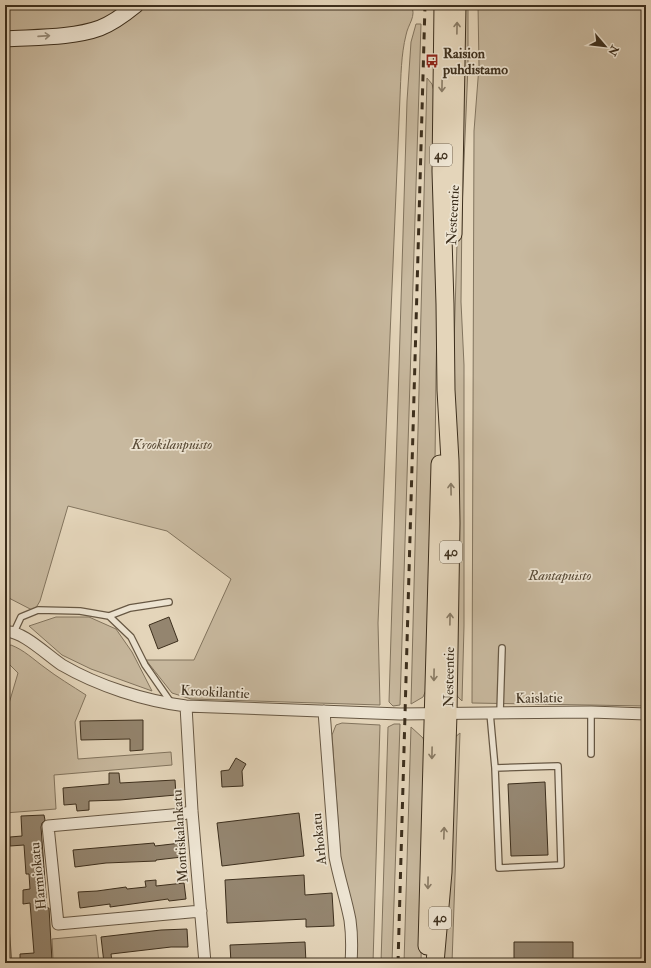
<svg xmlns="http://www.w3.org/2000/svg" width="651" height="968" font-family="'IM FELL Double Pica',serif">
<rect width="100%" height="100%" fill="#e4d5ba"/>
<filter id="stains"><feTurbulence type="fractalNoise" baseFrequency=".005" numOctaves="4"/><feColorMatrix values="0 0 0 0 .2 0 0 0 0 .09 0 0 0 0 .02 0 0 0 .5 -.17"/></filter>
<radialGradient id="worn" r=".72"><stop offset=".6" stop-color="#630" stop-opacity="0"/><stop offset="1" stop-color="#630" stop-opacity=".3"/></radialGradient>
<!-- green -->
<path fill="#c8b99f" stroke="#82745e" d="M5,5H125C117,10 110,16 101,20C76,31 33,31 5,33Z
M144,5H411C417,16 408,24 406,35C401,55 401,76 400,97L378,623L380,705L191,699L172,693L146,660H194L231,579L167,531L68,506L40,601L34,611L5,596V44L77,39L139,11Z
M462,5H468V66L462,209L461,302L464,365V626L462,701L458,697L453,690L452,413L458,209Z
M478,5H646V706L472,703L474,131L479,66Z
M416,24H421L400,705L393,706L389,702L407,101L411,42Z
M427,78L432,84L435,95L438,283L436,371L435,463L426,690L423,697L411,704Z
M56,617H89L116,629L132,652L152,691L91,669L62,655L29,626Z
M11,645C24,650 33,659 44,667C57,677 72,686 86,695L75,722L78,759L171,752L172,765L54,775L56,809L5,813V717L18,673L5,660V647Z
M342,723L380,725L373,963H356L341,863L332,735L336,725Z
M394,724H400L392,963H381L388,727Z
M411,727L423,738L425,746L421,963H404Z
M460,733L452,963H440L454,738Z
M5,880L12,963L53,959L52,939L96,935L99,963H5Z"/>
<!-- building -->
<path fill="#94856f" stroke="#3d2f1d" d="M169,617L178,641L158,649L149,625Z
M143,720V750L130,751V739L81,740L80,721Z
M236,758L246,764L242,771L243,786L222,787L221,771L229,770Z
M109,773H119L120,783L175,780L176,795L120,800L89,801V810L77,811L76,804L64,805L63,788L109,784Z
M545,782L548,855L511,856L508,784Z
M299,813L304,856L222,866L217,823Z
M44,815L45,820L42,823L41,827L47,908H49L52,961L20,963V954L34,953L30,903L23,904V890L30,889L29,874H26L24,845L10,846V837L22,836L21,816Z
M154,843L155,846L181,843L182,857L156,860V861L106,863L75,867L73,850Z
M304,875L305,895L332,893L334,926L306,927V919L227,923L225,880Z
M156,880V886L184,883L186,899L169,901L168,899L110,907V904L80,908L78,892L97,891L126,887L127,889L146,887L145,881Z
M187,929L188,947H171L111,954L112,962L104,963L101,937L161,930Z
M305,942L306,963H231L230,945Z
M514,942H573V963H514Z"/>
<g fill="none" stroke-linecap="round" stroke-linejoin="round">
<!-- service casing -->
<g stroke="#675844" stroke-width="8">
<path id="service" d="M109,616L130,608L169,602
M14,632L21,617L38,610L80,611L109,616L131,637L145,665L172,704
M591,712V754
M490,713L495,768L499,868L561,865L558,766L495,768
M500,713L502,648"/>
</g>
<!-- minor casing -->
<g stroke="#675844" stroke-width="13">
<path id="minor" d="M5,632C21,629 48,656 62,665C98,686 145,701 186,706L400,714L591,712L646,714
M186,706L192,811L205,963
M324,711L335,857C339,878 346,899 350,920C352,934 352,948 351,963
M192,811L183,814L48,826L58,924L201,911"/>
</g>
<!-- secondary casing -->
<g stroke="#3d2f1d" stroke-width="17">
<path id="secondary" d="M5,39C34,37 73,38 100,28C113,23 125,14 136,5"/>
</g>
<!-- primary casing -->
<g stroke="#3d2f1d" stroke-width="19">
<path id="primary" d="M453,234L457,5
M427,946L440,464
M435,963L443,872L448,714L451,523L450,461L446,390L445,304L441,171L443,5"/>
</g>
<!-- service -->
<use href="#service" stroke="#ede4d2" stroke-width="5.5"/>
<!-- minor -->
<use href="#minor" stroke="#ede4d2" stroke-width="11"/>
<!-- secondary -->
<use href="#secondary" stroke="#ede4d2" stroke-width="15"/>
<!-- primary -->
<use href="#primary" stroke="#e4d5ba" stroke-width="17"/>
<!-- rail -->
<path stroke="#3d2f1d" stroke-width="3" stroke-dasharray="7 7" stroke-linecap="butt" d="M398,963L425,5"/>
</g>
<!-- one-way arrows -->
<defs><path id="oneway-shaft" d="M-6 0H5M1.5-3L5.5 0L1.5 3" fill="none" stroke-width="1.6" stroke-linecap="round" stroke-linejoin="round"/></defs>
<g stroke="#887a64">
<use href="#oneway-shaft" transform="translate(457 28) rotate(-89)"/>
<use href="#oneway-shaft" transform="translate(442 86) rotate(91)"/>
<use href="#oneway-shaft" transform="translate(451 489) rotate(-91)"/>
<use href="#oneway-shaft" transform="translate(450 619) rotate(-89)"/>
<use href="#oneway-shaft" transform="translate(434 675) rotate(91)"/>
<use href="#oneway-shaft" transform="translate(432 753) rotate(91)"/>
<use href="#oneway-shaft" transform="translate(444 833) rotate(-88)"/>
<use href="#oneway-shaft" transform="translate(428 883) rotate(91)"/>
</g>
<use stroke="#958a78" href="#oneway-shaft" transform="translate(44 36) rotate(-4)"/>
<!-- icons -->
<defs>
<g id="bus-bare" transform="scale(1.08)"><path d="M-5-6H5V4H4V6H2V4H-2V6H-4V4H-5ZM-3.5-4V0h7V-4ZM-3.5 1.2v1.5H-2V1.2ZM2 1.2v1.5H3.5V1.2Z" fill="#8f2418" stroke="#ede4d2" stroke-width="2.5" paint-order="stroke"/></g>
</defs>
<g fill-rule="evenodd">
<use href="#bus-bare" x="432" y="61"/>
</g>
<g text-anchor="middle" dominant-baseline="central" stroke-width="3.5" stroke-linejoin="round" paint-order="stroke">
<!-- shield labels -->
<g fill="#ede4d2" stroke="#726553" stroke-width="1">
<rect x="430" y="144" width="22" height="22" rx="3"/>
<rect x="440" y="541" width="22" height="22" rx="3"/>
<rect x="429" y="907" width="22" height="22" rx="3"/>
</g>
<g font-size="13" font-weight="bold" fill="#3d2f1d">
<text x="441" y="155">40</text>
<text x="451" y="552">40</text>
<text x="440" y="918">40</text>
</g>
<!-- poi labels -->
<g font-size="14" font-weight="bold" fill="#3d2f1d" stroke="#ede4d2" text-anchor="start">
<text x="443" y="53">Raision<tspan x="443" dy="16">puhdistamo</tspan></text>
</g>
<!-- street labels -->
<g font-size="14" fill="#3d2f1d" stroke="#ede4d2">
<text transform="translate(453 215) rotate(-87)">Nesteentie</text>
<text transform="translate(449 677) rotate(-89)">Nesteentie</text>
<text transform="translate(215 692) rotate(3)">Krookilantie</text>
<text transform="translate(539 698) rotate(-1)">Kaislatie</text>
<text transform="translate(180 836) rotate(-94)">Montiskalankatu</text>
<text transform="translate(319 839) rotate(-96)">Arhokatu</text>
<text transform="translate(38 876) rotate(-96)">Harmiokatu</text>
</g>
<!-- park labels -->
<g font-size="14" font-style="italic" fill="#594b37" stroke="#ede4d2">
<text x="172" y="444">Krookilanpuisto</text>
<text x="560" y="575">Rantapuisto</text>
</g>
</g>
<!-- margin -->
<rect width="651" height="968" fill="none" stroke="#e4d5ba" stroke-width="20"/>
<rect x="6" y="6" width="639" height="956" fill="none" stroke="#3d2f1d" stroke-width="2"/>
<rect x="10" y="10" width="631" height="948" fill="none" stroke="#3d2f1d"/>
<!-- north arrow -->
<g transform="translate(605 46) rotate(118)" stroke="#ede4d2" stroke-width="3" paint-order="stroke">
<path d="M0-3L7 15L0 10L-7 15Z" fill="#3d2f1d"/>
<text y="-6" font-size="11" font-weight="bold" text-anchor="middle" fill="#3d2f1d">N</text>
</g>
<rect width="100%" height="100%" filter="url(#stains)"/>
<rect width="100%" height="100%" fill="url(#worn)"/>
</svg>
